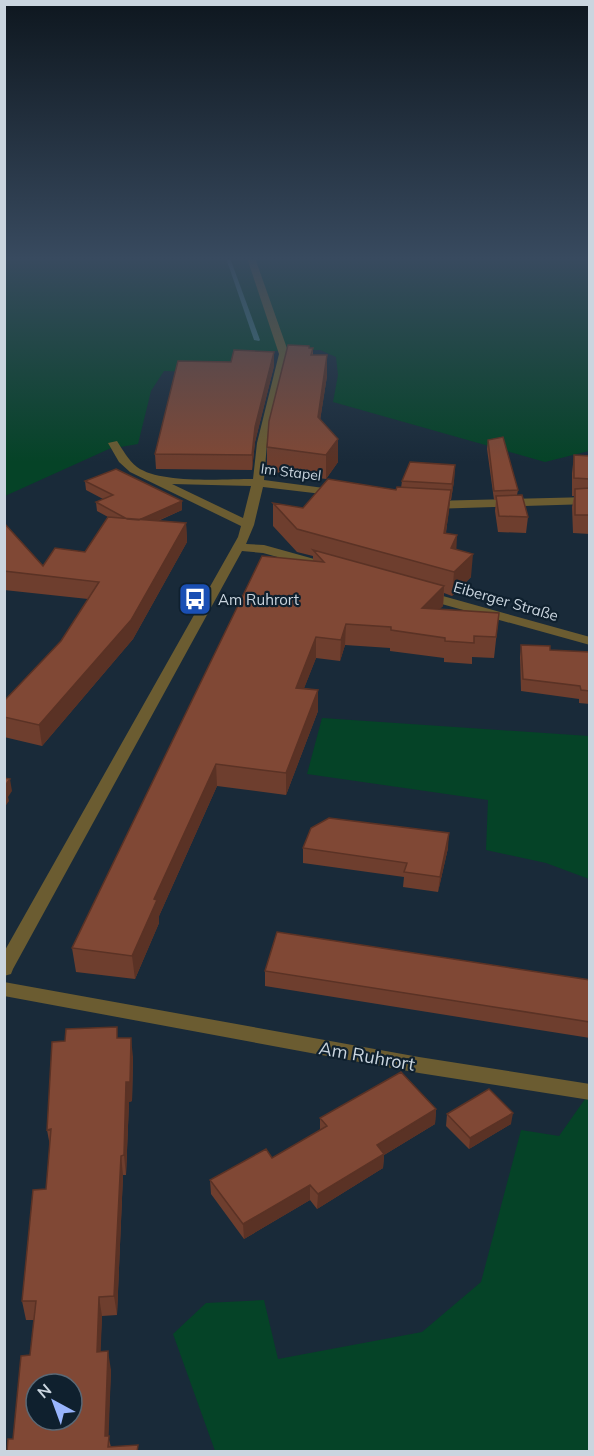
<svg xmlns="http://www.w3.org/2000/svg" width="594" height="1456" font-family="Mulish,sans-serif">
<rect width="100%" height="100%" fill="#192a39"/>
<!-- green -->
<path fill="#054327" d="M4,258H589V451L545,462L333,402L338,375L336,357L320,350L234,352L227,373L164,371L151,391L138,444L109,449L5,496Z
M322,718L589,736V879L546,863L486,850L488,800L307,774Z
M585,1099L590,1100L589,1451H215L173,1334L206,1303L264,1300L278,1359L422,1332L481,1282L521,1130L559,1136Z"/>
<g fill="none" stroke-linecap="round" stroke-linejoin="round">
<!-- stream -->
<path fill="#3f777e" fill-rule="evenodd" d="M226,258H230L260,340L259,341L254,340Z"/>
<!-- street -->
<path fill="#6b5c31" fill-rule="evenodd" d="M247,258H255L289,354L267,443L264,480L339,490L345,493L339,496L263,487L254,525L246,544L264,545L325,562L327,565L321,569L263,553L242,551L13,969L11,974L4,976V952L238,537L241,526L130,472L119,462L108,443L117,441C123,450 128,460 137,467C160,484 223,479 253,479L257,443L279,354ZM172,484L251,486L243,518Z
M590,497V504L431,509L425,505L431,501Z
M425,591L590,637V645L420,598L418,595L420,592Z
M4,982L419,1057L590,1084V1100L419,1073L4,996Z"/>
</g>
<!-- wall -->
<path fill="#6e3e2e" d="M309,348H313V355L327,376L320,420L338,439V462L326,479L267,471V447Z
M274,366L255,442L252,470L156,469L155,454Z
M488,440L518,490L517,495L528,517L526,533L498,532L495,511L496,500H494L487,449Z
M574,455L590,456V534L573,533L572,507L574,496H572V473Z
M455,465L454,481L451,500H450L446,533L456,550L471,577L452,596L444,593L443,606L439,609L499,613L494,658L472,657V664L444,662V658L390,651V648L345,645L340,661L316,658L304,688L318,690V711L286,795L217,786L159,916V923L135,979L76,972L72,948L313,561V556L297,552L273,526V503L303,508L396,490L401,488L402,481Z
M85,481L182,510L158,521L186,523L187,542L133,639L42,746L4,737V701L61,641L88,599L4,590V523L43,566L85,552L108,517L97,511L96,502L103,499L86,490Z
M521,645L550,650L590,652V704L579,703V699L521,691L520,657Z
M303,848H448L438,892L403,887L404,877L303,863Z
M265,971L590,980V1038L265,986Z
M119,1038L133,1057L132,1101L129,1102L126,1175H123L117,1315L102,1316L100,1352L111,1370L108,1436L111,1447L138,1445V1452H7L13,1439L30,1355L34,1320H26L22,1301L46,1189L50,1146L47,1130Z
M436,1109L435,1124L384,1155L383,1168L317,1209L310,1200L244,1239L211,1194L210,1180L272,1158L320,1130V1118Z
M447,1114L511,1124L469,1149L446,1126Z"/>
<!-- shaded-wall -->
<path fill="#5a3225" d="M274,352V366L255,442L252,470V455L255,427Z
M327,355V376L317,440L318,417Z
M338,439V462L326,479V455Z
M455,465L454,481L451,500L452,484Z
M451,490L449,512L442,556L444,533Z
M182,501V510L134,531V522Z
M186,523L187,542L133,639L42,746L39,725Z
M457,535L456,558L451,548Z
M473,554L471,577L452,596L454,572Z
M444,586L443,606L421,628L422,608Z
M346,624L345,645L340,661L341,640Z
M316,637V658L296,709V688Z
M318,690V711L286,795V773Z
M216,764L217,786L159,916V923L135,979L132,956L154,899Z
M10,779L12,791L8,797L9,801L4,808V787Z
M449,833L448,848L438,892L440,877Z
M131,1038L133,1057L132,1101L129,1102L126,1175L124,1155L126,1082Z
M436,1109L435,1124L384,1155L383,1168L317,1209L318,1194L377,1145Z
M513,1113L511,1124L469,1149L470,1138Z
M121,1156L123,1175L117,1315L114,1296Z
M310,1185V1200L244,1239L243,1224Z
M99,1297L102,1316L100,1371L97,1352Z
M108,1351L111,1370L108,1452L105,1436Z"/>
<!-- building -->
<path fill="#804835" stroke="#5a3225" stroke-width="1.5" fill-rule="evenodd" d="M288,345L309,346V348H313L311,355H327L318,417L338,439L326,455L267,447L269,421Z
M234,350L274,352L255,427L252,455L155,454L178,361L231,362Z
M503,437L518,490L494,491L488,440Z
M574,455L590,456V479L574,478Z
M410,462L455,465L452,484L402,481Z
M116,469L182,501L139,520L127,519L96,502L113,495L85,481Z
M328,479L396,490L397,487L451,490L444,533L457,535L451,548L473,554L454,572L297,529L273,503L303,508Z
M590,488V515H575V489Z
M522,495L528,517L499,516L496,496Z
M108,517L186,523L131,620L39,725L4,717V701L61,641L99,582L4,571V523L43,566L55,548L85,552Z
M313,550L444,586L422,608L499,613L496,637L474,636V643L445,641V638L391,630V627L346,624L341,640L316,637L296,688L318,690L286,773L216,764L154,899L157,900L132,956L72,948L262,556L324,562Z
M521,645L550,646V650L590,652V691L581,690L580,686L523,679Z
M4,778L10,779L4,787Z
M329,818L449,833L440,877L404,872L407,863L303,848L311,828Z
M277,932L590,980V1022L265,971Z
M117,1027V1038H131L130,1082H126L124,1155L121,1156L114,1296L99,1297L97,1352L108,1351L105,1436H109L108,1447L138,1445L137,1452H7L8,1439H13L21,1356L30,1355L36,1301H22L33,1190L46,1189L51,1129L47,1130L52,1042L65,1041L66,1029ZM36,1384H72V1420H36Z
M401,1072L436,1109L377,1145L384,1154L318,1194L310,1185L243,1224L210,1180L266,1149L272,1158L327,1126L320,1118Z
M489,1089L513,1113L470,1138L447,1114Z"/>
<!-- sky -->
<linearGradient id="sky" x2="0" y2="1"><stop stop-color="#0e171f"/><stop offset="0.56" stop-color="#384a5f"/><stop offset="1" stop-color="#384a5f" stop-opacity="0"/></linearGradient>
<rect width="594" height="462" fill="url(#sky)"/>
<!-- icons -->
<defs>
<g id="bus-square" transform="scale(1.725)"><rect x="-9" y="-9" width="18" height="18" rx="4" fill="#1a4fb4" stroke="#0f202e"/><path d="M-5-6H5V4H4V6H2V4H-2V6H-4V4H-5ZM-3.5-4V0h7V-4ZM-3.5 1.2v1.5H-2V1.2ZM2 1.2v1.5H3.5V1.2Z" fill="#fff"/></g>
</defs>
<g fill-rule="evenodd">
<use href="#bus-square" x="195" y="599"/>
</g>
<g text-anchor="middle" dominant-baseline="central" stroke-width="4.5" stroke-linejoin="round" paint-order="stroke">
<!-- far-street labels -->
<g font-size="14" fill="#cad5df" stroke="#0f202e">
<text transform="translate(291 472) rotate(7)">Im Stapel</text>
</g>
<!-- poi labels -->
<g font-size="15" fill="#cad5df" stroke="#0f202e" text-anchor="start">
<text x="218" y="599">Am Ruhrort</text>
</g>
<!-- street labels -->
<g font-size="15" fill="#cad5df" stroke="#0f202e">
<text transform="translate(506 601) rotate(16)">Eiberger Straße</text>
</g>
<!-- near-street labels -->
<g font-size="18" fill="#cad5df" stroke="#0f202e">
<text transform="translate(367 1056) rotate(10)">Am Ruhrort</text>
</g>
</g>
<!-- border -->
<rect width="594" height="1456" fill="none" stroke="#cad5df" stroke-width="12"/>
<!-- north arrow -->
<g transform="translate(54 1402) rotate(319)"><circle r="28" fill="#0f202e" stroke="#5a6875" stroke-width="1.5"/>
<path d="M0-4.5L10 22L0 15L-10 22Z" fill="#99b5fd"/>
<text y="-9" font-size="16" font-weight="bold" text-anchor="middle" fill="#cad5df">N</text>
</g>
</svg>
